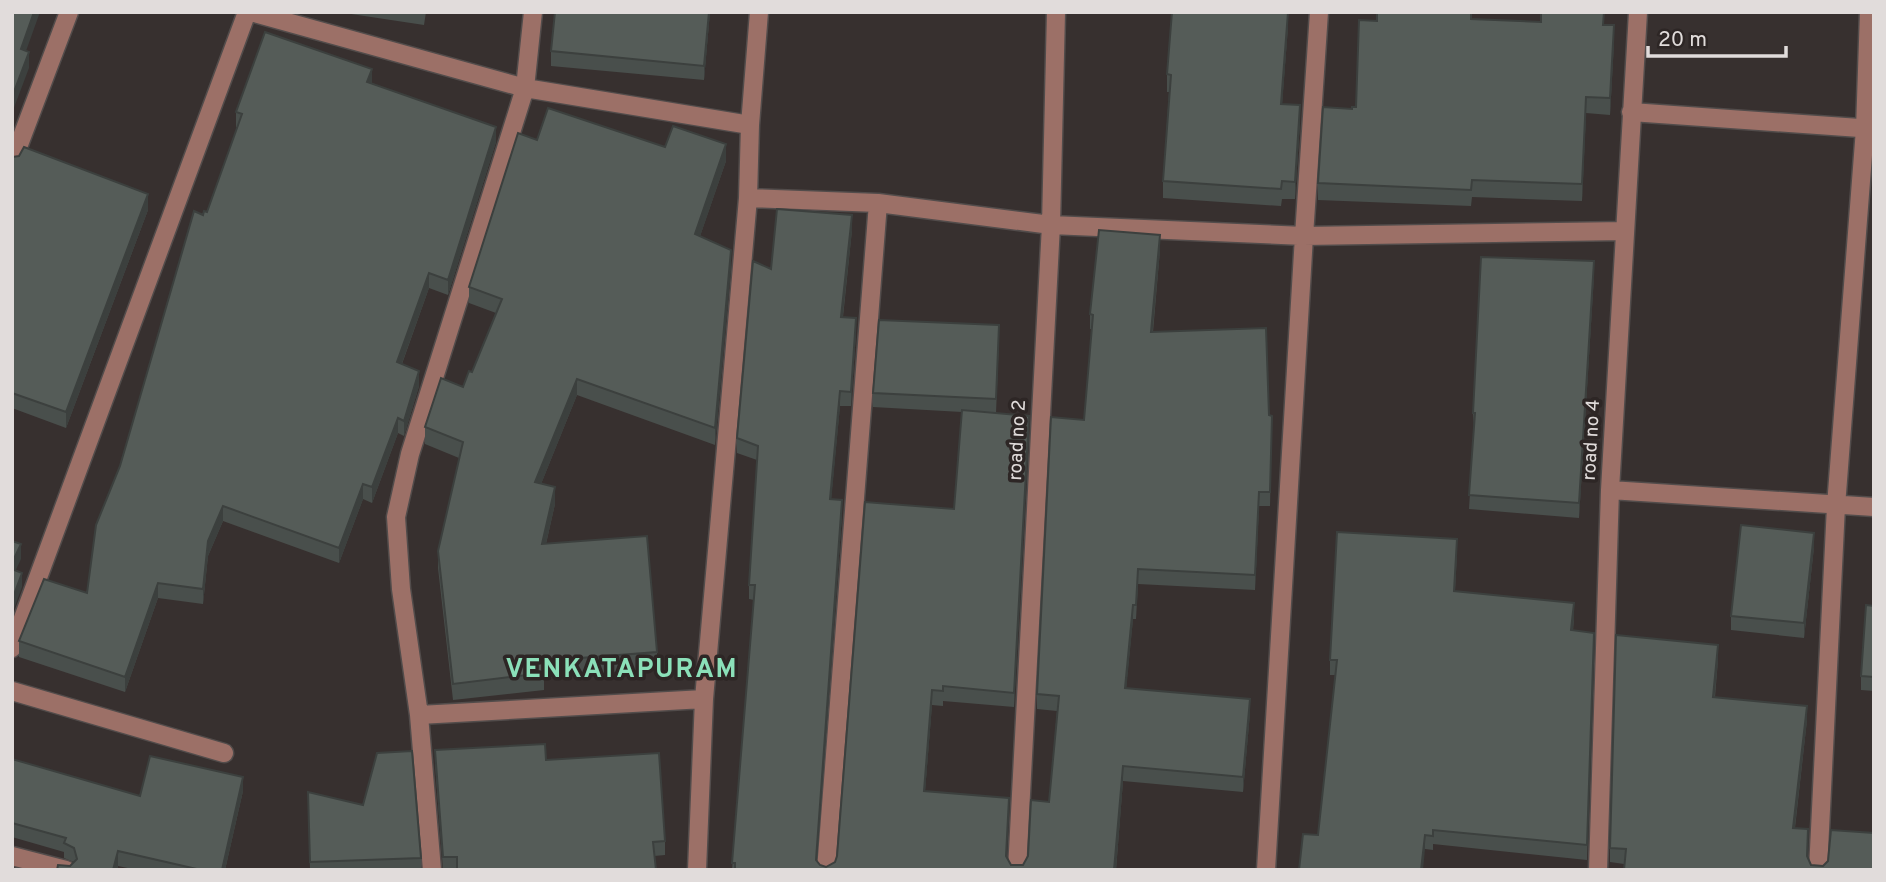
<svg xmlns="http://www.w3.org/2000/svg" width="1886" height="882" font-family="Overpass,sans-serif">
<rect width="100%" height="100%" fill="#37302f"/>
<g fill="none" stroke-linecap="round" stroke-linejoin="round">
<!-- minor casing -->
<g stroke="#524c4b" stroke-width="21">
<path id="minor" d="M251,12L525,88L750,125L748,198L878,203L1051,225L1304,236L1625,231
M1631,112L1874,129
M750,125L759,12
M12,163L69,12
M1610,490L1874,507
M12,648L247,12
M12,691L224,753
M419,715L704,699L748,198
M12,856L66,870
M432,870L419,715L401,589L396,517L410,454L525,88L533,12
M697,870L704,699
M826,870L878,203
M1017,870L1051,225L1056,12
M1266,870L1304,236L1319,12
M1598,870L1610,490L1638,12
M1818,870L1836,506L1865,129L1869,12"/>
</g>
<!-- minor -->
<use href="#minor" stroke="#9c7067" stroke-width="18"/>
</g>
<!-- wall -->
<path fill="#494f4c" d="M338,12H426L424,25Z
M555,12H710L704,80L551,66V51Z
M1472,12V19L1604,25L1614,42L1610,115L1586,113L1582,201L1472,197L1471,206L1318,200V183L1352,109L1356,107L1377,21Z
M1288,27L1282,104L1300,122L1295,199H1282L1281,206L1163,198V181L1169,92H1167V74Z
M372,83L496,142L448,295L429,288L402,364L419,386L404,436L398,433L372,503L363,499L339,563L223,521L208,556L203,604L158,598L125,692L19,657V641L87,593L120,466L203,215L207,212L237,127H236V112Z
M537,140L665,147L726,161L700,236L731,266L715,445L577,395L541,484L555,504L546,544L657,652V668L544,678V690L453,700L438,568V551L459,458L425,444V427L463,387L472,372L496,313L469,303V287Z
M12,157L148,210L66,428L12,408Z
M852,230L843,317L856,333L851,406H840L831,499L842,515L817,861L820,865L826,867L835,862L954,509L962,412L873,407V393L999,340L996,413L1029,430L1014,707L943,701V706L932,705L925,791L1009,813L1006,857L1011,865H1023L1028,856L1049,802L1057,711L1037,709V694L1084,420L1092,329H1090V314L1160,250L1153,332L1269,415L1272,416L1270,506H1259L1255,590L1138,584L1136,619H1133L1126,688L1250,713L1243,792L1123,781L1116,870H732L754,600L749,599V585L757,460L737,453V438L771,269Z
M1594,275L1579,518L1469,509L1474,427L1473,413Z
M1814,547L1804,638L1731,630V616Z
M1457,553L1455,591L1574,618L1573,631L1594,633L1587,860L1433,844V850L1318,835L1335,675H1330V660Z
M1874,606V691L1861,690V676Z
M1718,660L1715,697L1807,720L1795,828L1811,865L1874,870L1624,864L1610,862V848Z
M435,750L546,760L665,841V855L654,856L656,870H443L435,764Z
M12,759L140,796L243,791L225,870H137L118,866L117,870H57L70,866L74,862L64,858V852L12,837Z
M363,805L421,858V870H310L308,806Z"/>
<!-- shaded-wall -->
<path fill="#3c403e" d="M34,12H40L21,65V49Z
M709,12H710L704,80V66Z
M1288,12V27L1281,121V104Z
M1614,25V42L1610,115V98Z
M29,52V68L12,113V97Z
M372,69V84L367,82Z
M1586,97V113L1582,201V184Z
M1300,105V122L1295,199V182Z
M496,127V142L448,295V280Z
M726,144V161L695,251V234Z
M148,194V210L66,428V412Z
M852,215V230L841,332V317Z
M1160,235V250L1151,347V332Z
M731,250V266L715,445V428Z
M1594,261V275L1579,518V503Z
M429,273V288L397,377V362Z
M856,318V333L851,406V392Z
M419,371V386L404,436V421Z
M577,379V395L535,499V482Z
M840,391V406L830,514V499Z
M1029,416V430L1014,707V693Z
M398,418V433L372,503V487Z
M363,484V499L339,563V548Z
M555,487V504L542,561V544Z
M1259,492V506L1255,590V575Z
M842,500V515L816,870V860Z
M223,506V521L208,556L203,604V589L208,541Z
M1814,533V547L1804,638V623Z
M21,544V559L12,578V563Z
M22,573V587L12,614V600Z
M158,583V598L125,692V677Z
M1574,603V618L1571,645V630Z
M1133,605V619L1125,703V688Z
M1718,645V660L1713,711V697Z
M932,690V705L924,805V791Z
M1250,699V713L1243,792V777Z
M1807,706V720L1793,843V828Z
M1123,766V781L1116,870H1114Z
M243,777V791L225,870H222Z
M1425,835V849L1423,870H1421Z
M118,851V866L117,870H113Z"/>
<!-- building -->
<path fill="#555c58" stroke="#3c403e" stroke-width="2" d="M12,12H34L21,49L29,52L12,97Z
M555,12H709L704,66L551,51Z
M1172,12H1288L1281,104L1300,105L1295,182L1282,181L1281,189L1163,181L1171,75L1167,74Z
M1377,12H1471V19L1541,22V12H1604L1603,25H1614L1610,98L1586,97L1582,184L1472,180L1471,190L1318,183L1323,107L1352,109V107H1356L1359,20L1377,21Z
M265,32L372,69L367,82L496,127L448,280L429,273L397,362L419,371L404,421L398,418L372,487L363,484L339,548L223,506L208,541L203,589L158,583L125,677L19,641L44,579L87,593L96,525L120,466L194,211L203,215L204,211L207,212L242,114L236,112Z
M548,108L665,147L673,126L726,144L695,234L731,250L715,428L577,379L535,482L555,487L542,544L647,536L657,652L542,661L544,673L453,684L438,551L463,442L425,427L441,378L463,387L469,371L472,372L502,299L469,287L518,133L537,140Z
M24,147L148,194L66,412L12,393V157L19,156Z
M777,209L852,215L841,317L856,318L851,392L840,391L830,499L842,500L816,860L820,865L826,867L835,862L837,856L865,502L954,509L962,410L1029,416L1014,693L943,686V691L932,690L924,791L1009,798L1006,856L1011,865H1023L1028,856L1031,800L1049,802L1059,696L1037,694L1051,417L1084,420L1093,315L1090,314L1099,230L1160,235L1151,332L1266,328L1269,415L1272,416L1270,492H1259L1255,575L1138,569L1136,605H1133L1125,688L1250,699L1243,777L1123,766L1114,870H735V863H732L755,585H749L758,446L737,438L753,261L771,269Z
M1481,257L1594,261L1579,503L1469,495L1475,413H1473Z
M879,320L999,325L996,399L873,393Z
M1741,525L1814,533L1804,623L1731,616Z
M1337,532L1457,539L1454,591L1574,603L1571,630L1594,633L1587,845L1433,830V836L1425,835L1421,870H1299L1303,834L1318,835L1337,660H1330Z
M12,541L21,544L12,563Z
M12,569L22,573L12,600Z
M1866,605L1874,606V677L1861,676Z
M1616,635L1718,645L1713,697L1807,706L1793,828L1808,829L1807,856L1811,865L1823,866L1828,861L1831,830L1874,833V870H1624L1626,849L1610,848Z
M545,744L546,760L659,753L665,841L653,842L656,870H457V857H443L435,750Z
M412,751L421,858L310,862L308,792L363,805L377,753Z
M150,756L243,777L222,870H201L118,851L113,870H57L58,865L70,866L77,859L74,848L64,843L66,838L12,823V759L140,796Z"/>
<g text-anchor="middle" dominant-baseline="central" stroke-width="7" stroke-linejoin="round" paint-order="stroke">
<!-- street labels -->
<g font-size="19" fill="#e1dcdb" stroke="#2d2625">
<text transform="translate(1018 440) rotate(-87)">road no 2</text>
<text transform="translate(1592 440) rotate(-87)">road no 4</text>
</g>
<!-- district labels -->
<g font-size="26" font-weight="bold" letter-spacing="2" fill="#8be0b9" stroke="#2d2625">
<text x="622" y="670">VENKATAPURAM</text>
</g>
</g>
<!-- border -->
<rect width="1886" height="882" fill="none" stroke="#e1dcdb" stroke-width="28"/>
<!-- scale -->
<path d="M1648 46v10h138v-10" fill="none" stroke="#e1dcdb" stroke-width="3.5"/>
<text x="1658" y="46" font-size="21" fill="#e1dcdb" stroke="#2d2625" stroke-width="5" paint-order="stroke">20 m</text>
</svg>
